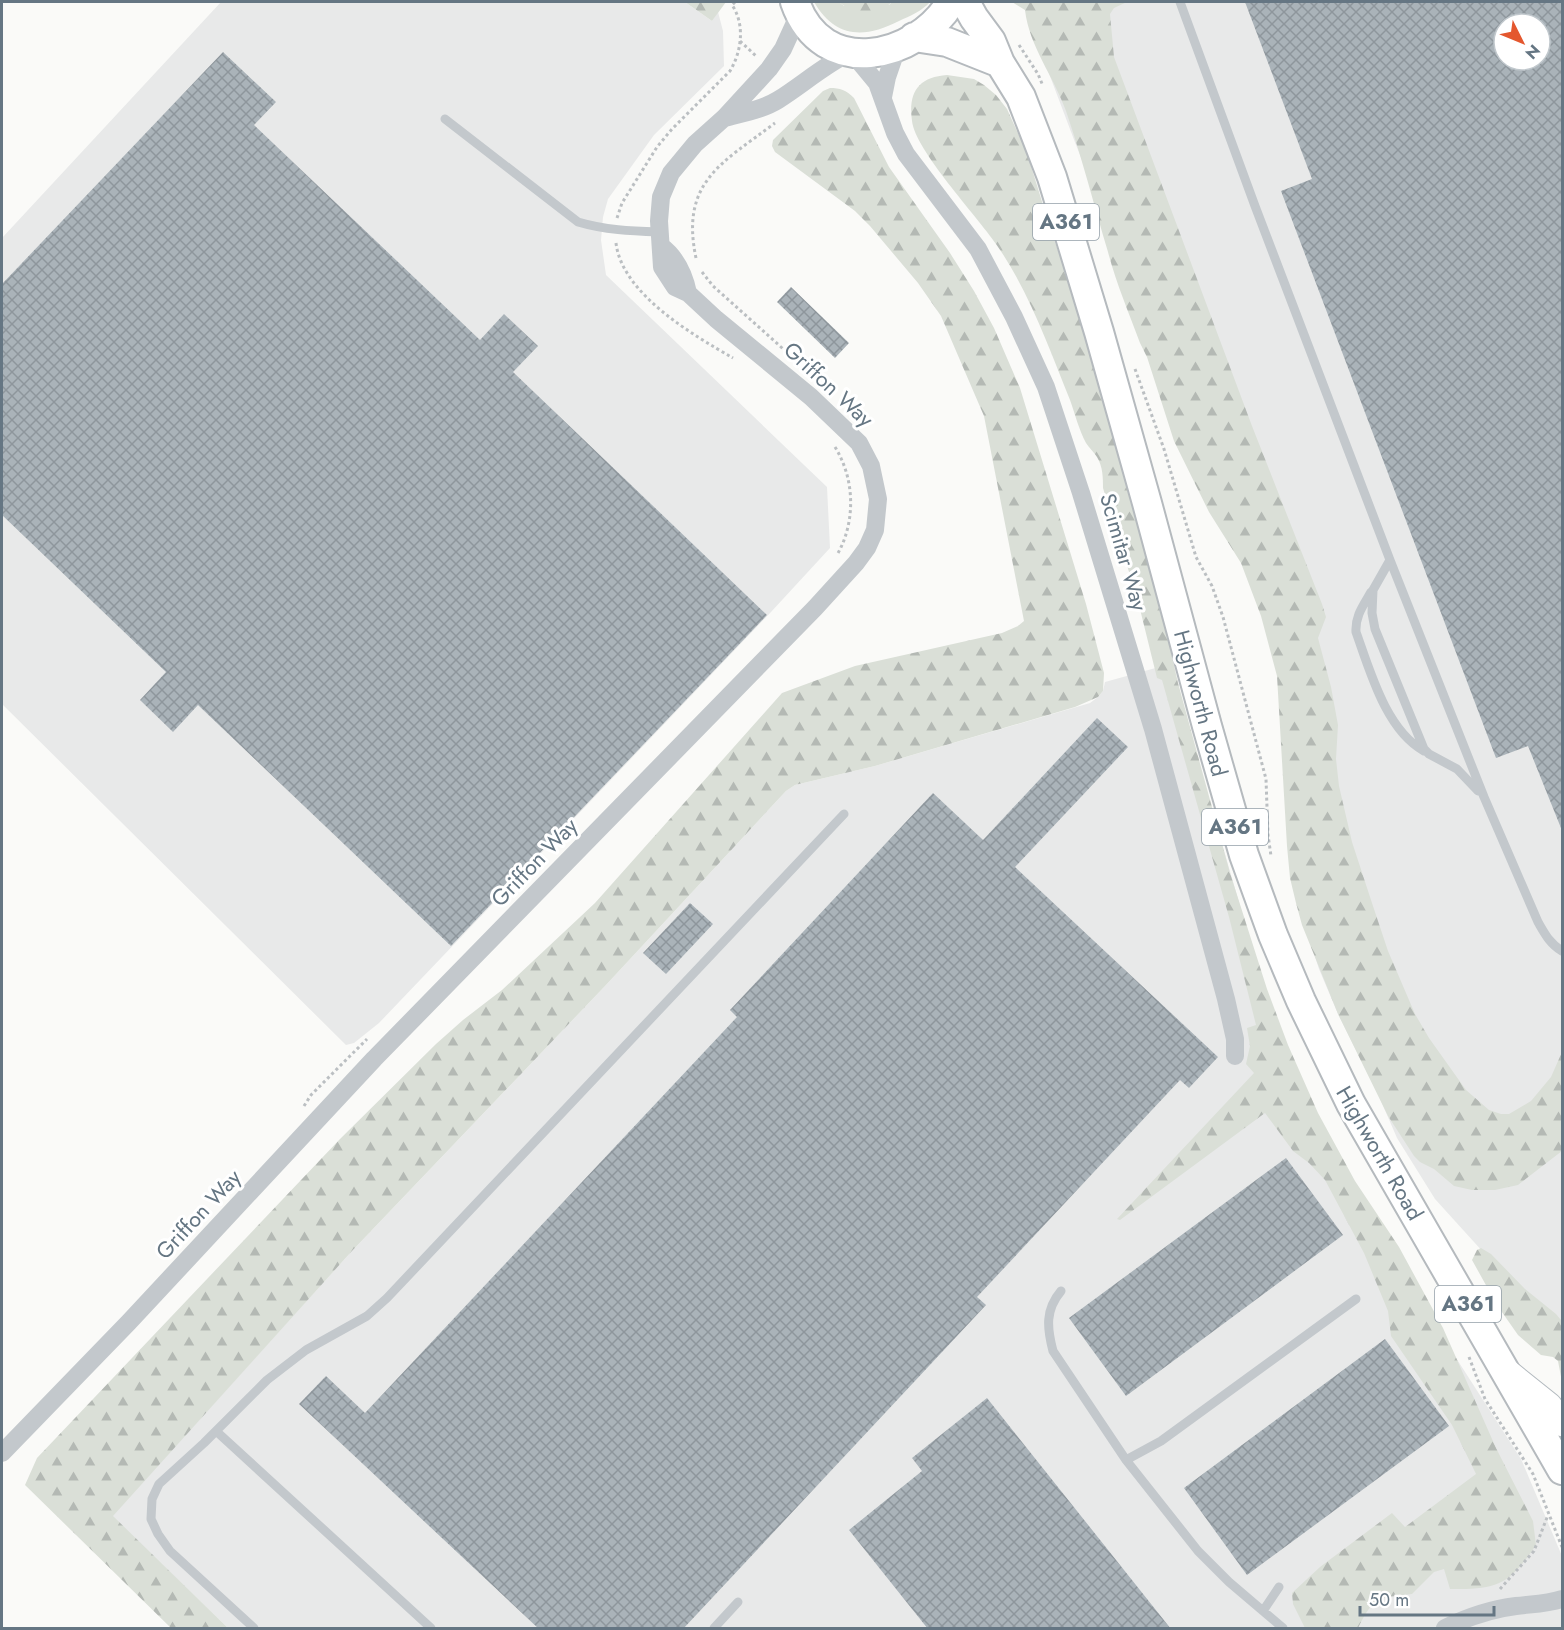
<svg xmlns="http://www.w3.org/2000/svg" width="1564" height="1630" font-family="Jost,sans-serif">
<defs>
<pattern id="forest-firs" width="22" height="20" patternUnits="userSpaceOnUse" patternTransform="scale(1.5)"><rect width="22" height="20" fill="#dadfd7"/><path d="M5 1l3.5 6h-7zM16 11l3.5 6h-7z" fill="#b4b9b4"/></pattern>
<pattern id="building-cross-hatch" width="8" height="8" patternUnits="userSpaceOnUse" patternTransform="scale(1.5)"><rect width="8" height="8" fill="#aab3b9"/><path d="M0 0l8 8M0 8l8-8" fill="none" stroke="#8e969c"/></pattern>
</defs>
<rect width="100%" height="100%" fill="#fafaf8"/>
<!-- built -->
<path fill="#e8e9e9" fill-rule="evenodd" d="M221,2H685L712,21L718,12L723,31L724,66L654,135L608,199L603,217L601,240L606,275L827,487L830,548L771,612L379,1023L354,1043L346,1045L2,704V238Z
M1022,2H1562V1339L1435,1199L1397,1138L1378,1094L1338,1014L1319,969L1293,889L1289,848L1284,663L1076,145ZM1504,24H1540V60H1504Z
M1170,664L1280,1044L1352,1196L1521,1459L1562,1556V1628H228L112,1516L352,1251L606,985L786,791L795,785L875,766L1090,703L1098,697L1103,691L1105,682Z"/>
<!-- grass -->
<path fill="#dadfd7" d="M814,2H839L844,6L889,5L892,2H930C922,11 910,16 899,21C864,39 835,38 814,2Z
M1172,540L1250,823L1245,825L1168,541Z"/>
<!-- forest -->
<path fill="url(#forest-firs)" d="M685,2H726L712,21Z
M839,2H892C877,16 855,16 839,2Z
M1012,2H1127L1114,8L1110,14L1114,57L1252,426L1322,604L1326,617L1318,638L1331,687L1338,725L1336,759L1339,786L1352,842L1371,900L1388,951L1415,1014L1429,1038L1466,1090L1489,1110L1501,1114H1509L1531,1101L1551,1077L1562,1052V1151L1518,1185L1495,1190H1472L1454,1186L1434,1169L1420,1162L1414,1156L1388,1116L1338,1014L1302,925L1296,903L1290,878L1287,846L1277,676L1261,616L1241,563L1209,512L1174,441L1147,357L1140,343C1129,313 1116,283 1108,252C1094,205 1082,158 1066,111C1054,77 1029,46 1025,10Z
M947,75L974,79L984,85L996,95L1007,109L1027,153L1052,234L1087,330L1148,550L1178,683L1230,873L1267,989L1288,1045L1318,1113L1355,1181L1399,1247L1443,1328L1496,1448L1533,1521L1536,1545C1509,1585 1498,1590 1450,1589L1444,1569L1434,1572L1412,1594C1378,1598 1374,1596 1358,1628H1305L1293,1604L1292,1593L1320,1567L1392,1513L1405,1527L1476,1474L1452,1425L1391,1336L1388,1311L1364,1253L1325,1180L1309,1163L1293,1151L1265,1113L1120,1220L1117,1219L1254,1073L1246,1064L1250,1046L1247,1028L1256,1025L1229,917L1162,680L1157,678L1138,601L1103,488C1103,478 1103,467 1097,457C1094,452 1089,448 1086,443C1079,430 1075,414 1070,400C1050,350 1028,289 996,244C977,216 915,150 912,121C908,93 918,77 947,75Z
M830,88C840,88 846,90 854,98L889,167L950,253L974,291L994,328L1020,388L1086,604L1104,673L1103,691L1098,697L1075,707L875,766L795,785L786,791L606,985L352,1251L113,1516L228,1628H171L25,1485L37,1458L340,1139L436,1044L463,1020L502,990L595,903L782,693L855,666L1002,633L1018,626L1024,621L984,416L941,316L918,283L870,226L855,211L775,152L772,146L773,140L823,91Z
M1481,1248L1491,1254L1525,1289L1556,1314L1561,1320L1562,1382L1558,1361L1553,1357L1541,1355L1518,1335L1497,1305L1472,1260L1477,1250Z"/>
<!-- building -->
<path fill="url(#building-cross-hatch)" fill-rule="evenodd" d="M1245,2H1563V833L1528,746L1496,758L1281,191L1312,179ZM1504,24H1540V60H1504Z
M223,52L276,102L254,125L480,340L504,314L538,346L513,372L767,615L451,946L198,705L173,732L140,700L166,672L2,515V284Z
M791,287L849,343L835,358L777,302Z
M1097,718L1128,747L1015,867L1218,1057L1189,1088L1180,1080L977,1297L986,1305L683,1629H539L299,1404L326,1376L365,1413L737,1017L730,1010L933,793L983,840Z
M690,903L713,924L666,974L643,953Z
M1286,1158L1343,1235L1126,1396L1069,1318Z
M1385,1339L1449,1426L1247,1575L1184,1488Z
M987,1398L1171,1629H928L849,1530L922,1471L912,1458Z"/>
<g fill="none" stroke-linecap="round" stroke-linejoin="round">
<!-- secondary casing -->
<g stroke="#b3babf" stroke-width="28">
<path id="secondary" d="M1508,1373L1549,1406L1562,1423"/>
</g>
<!-- primary casing -->
<g stroke="#b5babe" stroke-width="32">
<path id="primary" d="M795,2C822,80 916,60 951,2
M965,2L974,18L991,41L1000,63L1021,97L1052,177L1099,332L1147,503L1207,726L1244,855L1273,935L1301,1001L1351,1104L1562,1470
M914,37L947,42L1000,63"/>
</g>
<!-- path -->
<path stroke="#bbbfc2" stroke-width="3" stroke-dasharray="3 3" stroke-linecap="butt" d="M740,41L756,56
M1019,45L1038,74L1043,86
M617,218L622,203L657,147L672,129L730,71C742,51 745,24 732,5L735,2
M616,243C622,294 693,335 733,358
M696,258C680,182 722,163 775,123
M702,272L713,286L791,356
M1135,369L1164,449L1196,557L1212,586L1223,617L1266,779L1268,835L1271,856
M835,447C855,479 856,522 837,555
M304,1106L311,1095L367,1039
M1469,1357L1485,1399L1533,1474L1562,1547
M1500,1589L1534,1551L1548,1515"/>
<!-- lane -->
<path stroke="#c3c8cc" stroke-width="9" d="M1180,2L1255,206L1390,560L1484,797L1538,922C1545,934 1550,944 1562,951
M445,119L578,222C605,230 631,231 659,232
M1390,560L1373,590L1372,613L1375,629L1424,749L1429,754L1457,769L1478,791
M1371,592C1363,606 1355,616 1356,632C1370,671 1386,730 1424,751
M1061,1291C1045,1310 1047,1328 1053,1351L1126,1460L1198,1551L1229,1582L1283,1628
M216,1431L431,1628
M1126,1460L1161,1441L1356,1299
M1263,1611L1279,1587
M254,1628L170,1551L158,1534L151,1519L152,1499L159,1484L204,1443L267,1380L306,1350L367,1316L387,1298L844,814
M714,1628L738,1602"/>
<!-- street -->
<path stroke="#c3c8cc" stroke-width="18" d="M853,54L877,83L895,133L906,154L978,249L1014,317L1046,387L1081,493L1153,729L1226,999L1235,1039V1056
M883,97L887,77L898,45
M724,118C742,113 762,110 778,100C802,85 823,66 849,53
M661,246C677,258 684,274 688,293
M2,1453L129,1322L374,1059L815,608L856,563L867,548L875,530L878,499L871,466L859,443L811,397L716,319L688,293L675,287L662,267L659,221L661,197L671,173L695,144L724,118L769,69L783,49L799,14
M1445,1628C1468,1617 1491,1609 1516,1606C1532,1604 1547,1604 1562,1599"/>
<!-- secondary -->
<use href="#secondary" stroke="#fff" stroke-width="26"/>
<!-- primary -->
<use href="#primary" stroke="#fff" stroke-width="28"/>
</g>
<g text-anchor="middle" dominant-baseline="central" stroke-width="6" stroke-linejoin="round" paint-order="stroke">
<!-- shield labels -->
<g fill="#fff" stroke="#939fa8" stroke-width="1.5">
<rect x="1033" y="204" width="66" height="36" rx="4.5"/>
<rect x="1202" y="809" width="66" height="36" rx="4.5"/>
<rect x="1435" y="1286" width="66" height="36" rx="4.5"/>
</g>
<g font-size="21" font-weight="bold" fill="#657683">
<text x="1066" y="222">A361</text>
<text x="1235" y="827">A361</text>
<text x="1468" y="1304">A361</text>
</g>
<!-- street labels -->
<g font-size="22" fill="#657683" stroke="#fff">
<text transform="translate(829 384) rotate(43)">Griffon Way</text>
<text transform="translate(1124 552) rotate(74)">Scimitar Way</text>
<text transform="translate(1201 703) rotate(75)">Highworth Road</text>
<text transform="translate(534 862) rotate(-46)">Griffon Way</text>
<text transform="translate(1380 1153) rotate(60)">Highworth Road</text>
<text transform="translate(198 1214) rotate(-47)">Griffon Way</text>
</g>
</g>
<!-- border -->
<rect width="1564" height="1630" fill="none" stroke="#657683" stroke-width="6"/>
<!-- north arrow -->
<g transform="translate(1522 42) rotate(133)"><circle r="28" fill="#ffffff" stroke="#c1c8cd" stroke-width="1.5"/>
<path d="M0-4.5L10 22L0 15L-10 22Z" fill="#e4572e"/>
<text y="-9" font-size="16" font-weight="bold" text-anchor="middle" fill="#657683">N</text>
</g>
<!-- scale -->
<path d="M1360 1606v9h134v-9" fill="none" stroke="#657683" stroke-width="3"/>
<text x="1369" y="1606" font-size="18" fill="#657683" stroke="#ffffff" stroke-width="4.5" paint-order="stroke">50 m</text>
</svg>
